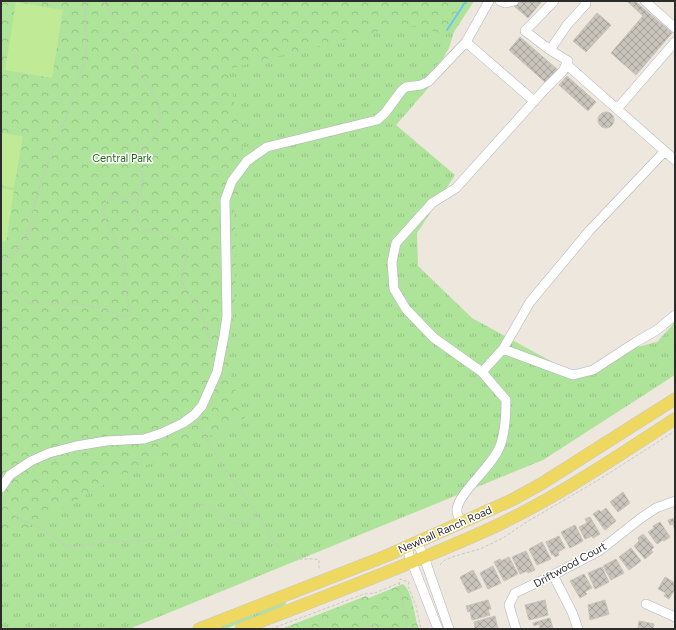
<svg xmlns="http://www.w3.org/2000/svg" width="676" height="630" font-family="Figtree,sans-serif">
<defs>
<pattern id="grass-tufts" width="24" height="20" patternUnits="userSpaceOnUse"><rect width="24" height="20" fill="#aee39a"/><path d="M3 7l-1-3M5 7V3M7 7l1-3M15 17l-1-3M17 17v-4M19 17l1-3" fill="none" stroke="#96c385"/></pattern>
<pattern id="park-crowns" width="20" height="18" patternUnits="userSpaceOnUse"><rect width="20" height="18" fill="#aee39a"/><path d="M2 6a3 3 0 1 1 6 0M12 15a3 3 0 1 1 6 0" fill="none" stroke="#96c385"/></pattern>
<pattern id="building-cross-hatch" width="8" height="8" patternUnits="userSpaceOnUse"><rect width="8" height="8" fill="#c8c4bc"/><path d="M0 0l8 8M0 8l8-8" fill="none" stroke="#a39f99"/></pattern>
</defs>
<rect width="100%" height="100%" fill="#ede7dd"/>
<!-- grass -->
<path fill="url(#grass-tufts)" d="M105,1H474L454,32L449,48L442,60L424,79L423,81L429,87L396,125L455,175L417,233L418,266L472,318L567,370L593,372L629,349L657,342L675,322V375L543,460L129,629H1V282Z
M285,601L286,604L279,608L225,629H213Z"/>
<!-- park -->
<path fill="url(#park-crowns)" d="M1,1H469L445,35L419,26L395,27L228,69L247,172L234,205L236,244L235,298L228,367L245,418L189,447L116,478L1,542Z
M403,584C413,592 414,617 419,629H281L366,596L369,598Z"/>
<!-- pitch -->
<path fill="#c0ea96" d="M16,2L63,10L52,78L5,70Z
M1,133L23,136L14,188L1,185Z
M1,188L14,190L6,242L1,241Z"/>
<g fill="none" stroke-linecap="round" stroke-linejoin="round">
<!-- stream -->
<path stroke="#71c4ee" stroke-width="2" d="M447,30L466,1"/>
</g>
<!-- building -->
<path fill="url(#building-cross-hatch)" stroke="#c8c3b7" d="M519,1H542L528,18L514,6Z
M627,1H635L672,33L636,75L611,53L643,16Z
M597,13L611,25L586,52L573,41Z
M520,37L558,70L546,83L509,50Z
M567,76L596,102L588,111L559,85Z
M598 120a8 8 0 1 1 16 0a8 8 0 1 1-16 0Z
M623,492L630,503L618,512L610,502Z
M606,508L616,521L605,530L593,514L599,510L601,512Z
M590,517L600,534L593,538L592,536L585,539L579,527L587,523L585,519Z
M675,518V532L673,524L670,525L668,520Z
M660,522L670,537L664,541L663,540L657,544L648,532L654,528L653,526Z
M575,525L583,541L570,548L561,532Z
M643,534L654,547L651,550L653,552L645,559L634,546L639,541L638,538Z
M559,536L565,548L558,552L559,555L555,557L553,554L552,555L546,542Z
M542,542L551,559L537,565L529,549Z
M631,548L641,561L629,570L619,557Z
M526,551L535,570L528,573L527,571L520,574L512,557Z
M509,557L518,574L504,581L494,562L500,559L501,561Z
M616,559L624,573L611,580L603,566Z
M493,566L501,583L488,589L480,573Z
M602,567L609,582L595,589L588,573Z
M473,570L482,587L468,593L460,577Z
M584,574L592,588L585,592L587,594L580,598L570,581Z
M665,577L675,583V589L669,599L664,596L666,593L658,589Z
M488,600L491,609L488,610L490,615L472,620L470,611L468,612L466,606Z
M545,600L548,615L529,620L525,605Z
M605,600L609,614L590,620L588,605Z
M495,616L498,629H475L474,622Z
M550,618L553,629H536L540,628L539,624L534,626L533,623Z
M639,621L654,624L653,629H638Z"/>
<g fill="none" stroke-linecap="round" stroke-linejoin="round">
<!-- minor casing -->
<g stroke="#b1b2be" stroke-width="10">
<path id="minor" d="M500,1L505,3L514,1
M645,1L675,28
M466,42L534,101
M550,50L525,31L554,1
M566,64L675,160
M617,109L675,42
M503,349L573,375L593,370L636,342L657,330L675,315
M482,372L503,349L530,302L590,230L665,151
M1,488L10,475L31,461L49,453L76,446L106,441L144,439L162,433L183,423L194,415L202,406L217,372L224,336L227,316L225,200L232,181L247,161L267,147L377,120L385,113L402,90L406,87L421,85L429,81L466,42L489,1
M462,523C460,519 456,514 457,509C459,492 493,466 500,446C505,433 506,413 506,400L482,372L434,338L406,309L394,289L392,262L396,243L432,203L456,188L545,89L563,71L568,61L550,50L567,25L586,4L585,1
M417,542L424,557L449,629
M406,547L438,629
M553,575L572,612L578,629
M646,604L675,617
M516,629L509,605L515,593L553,575L599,551L641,518L656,508L675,501"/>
</g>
<!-- major casing -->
<g stroke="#c8c8c8" stroke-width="13">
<path id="major" d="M199,629L386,556L512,500L541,484L675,399
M241,629C323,597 405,567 485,531C552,501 613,459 675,419"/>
</g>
<!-- path -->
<path stroke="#c8c8c8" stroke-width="1" stroke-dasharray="3 2" stroke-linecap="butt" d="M103,1L122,31L125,39L130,44L140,70L154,96L158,101L160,113V126L152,140L141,149L139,158L143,181
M1,261L18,247L25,238L29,227L40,184L70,107L86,58L85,1
M8,261L11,264
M1,264C19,255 29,239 35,220H39
M1,287L12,291L27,301L36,304H72L91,306L98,307L125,317L130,315L131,312L124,284L125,259L117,244L104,215L103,209L106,202L110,198L116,196L126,199L143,181L138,200L136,212L138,220L142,227L174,238L183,244L186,249L187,257L182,273V280L185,287L200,310L213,347
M1,502C3,506 7,510 11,513C23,522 39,525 51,535C57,540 61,544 69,546C80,548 93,544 105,542C124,541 160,542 177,533C188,526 187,507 202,505C219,502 230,542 257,513C235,484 213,454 197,421
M257,513C268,529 275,551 294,558C302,561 311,557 319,560V569
M440,565L445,560L455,556L480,549L503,538L525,523L600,479L675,431
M271,629L364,594L375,593L399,583
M364,629C371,624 377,621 383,629
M408,629L399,587L400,579L409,582L408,586L416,606L421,629"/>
<!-- minor -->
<use href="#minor" stroke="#fff" stroke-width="9"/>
<!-- major -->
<use href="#major" stroke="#efd85f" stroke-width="12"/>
</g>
<g text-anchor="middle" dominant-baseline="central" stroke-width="3" stroke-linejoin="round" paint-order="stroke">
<!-- park labels -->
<g font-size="11" fill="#25681b" stroke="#fff">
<text x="122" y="158">Central Park</text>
</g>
<!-- street labels -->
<g font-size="11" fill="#2b2b2b" stroke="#fff">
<text transform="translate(445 530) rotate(-24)">Newhall Ranch Road</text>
<text transform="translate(570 565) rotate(-29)">Driftwood Court</text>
</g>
</g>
<!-- border -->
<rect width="676" height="630" fill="none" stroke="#2b2b2b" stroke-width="4"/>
</svg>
